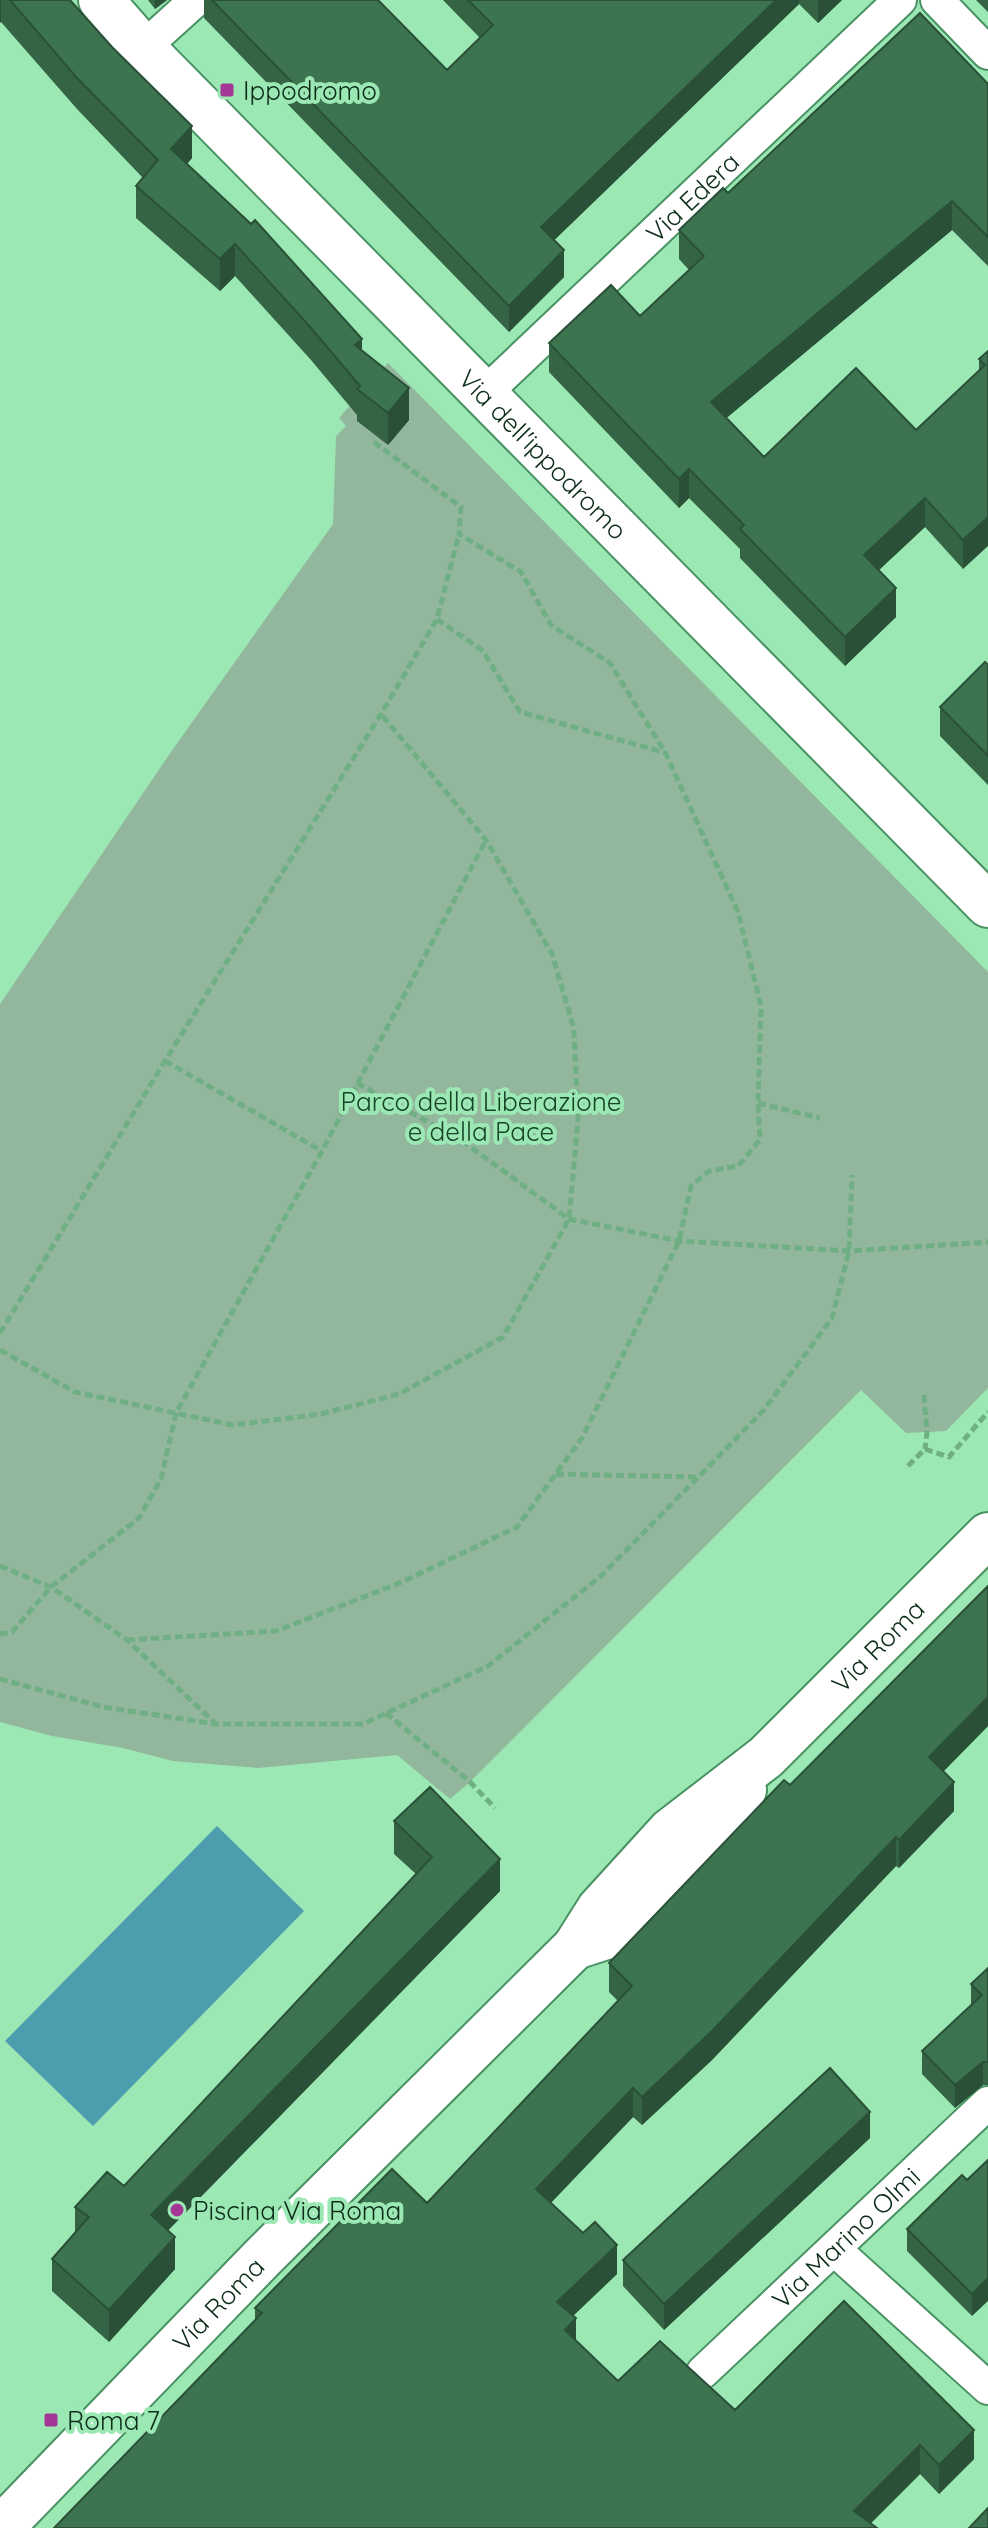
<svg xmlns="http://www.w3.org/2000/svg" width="988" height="2528" font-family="Quicksand,sans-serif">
<rect width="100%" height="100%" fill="#9ce8b4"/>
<!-- green -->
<path fill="#92b79d" d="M388,363L988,972V1388L946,1431L906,1433L861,1390L470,1782L450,1799L397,1755L258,1768L173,1761L123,1748L52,1736L0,1722V1004L173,749L333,524L336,436L346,426L339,418Z"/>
<!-- water -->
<path fill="#4c9eaf" d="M217,1826L304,1911L93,2126L5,2041Z"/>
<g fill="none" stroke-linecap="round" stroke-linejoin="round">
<!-- street casing -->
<g stroke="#489162" stroke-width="36">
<g id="street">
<path d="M937,0L988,53"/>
<path d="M143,48L196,0"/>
<path id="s1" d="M483,395L900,0"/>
<path d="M835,2250L988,2388"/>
<path id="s2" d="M703,2372L988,2103"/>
</g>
</g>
<!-- secondary casing -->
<g stroke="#489162" stroke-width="48">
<g id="secondary">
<path id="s3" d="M101,0L143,48L988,905"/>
<path d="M575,1947L621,1932L699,1857L744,1790"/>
<path id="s4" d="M1,2528L263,2257L575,1947L599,1909L670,1831L766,1757L988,1535"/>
</g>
</g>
<!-- path -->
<path stroke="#70af84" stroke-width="5" stroke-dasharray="8 4" stroke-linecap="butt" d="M437,619L483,651L520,712L666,753
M165,1061L322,1151
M357,1083L461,1140L569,1219L679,1241L849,1251L988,1242
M758,1103L820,1118
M0,1333L165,1061L381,714L437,619L459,534
M0,1350L75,1392L233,1425L321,1414L399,1394L503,1337L569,1219L578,1120L574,1029L552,954L486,840L381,714
M924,1395L927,1432L925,1449
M908,1466L925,1449L949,1457L988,1412
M556,1474L698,1477
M0,1566L51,1587L127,1640L214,1722
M0,1634L12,1632L51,1587L139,1518L161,1479L176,1413L322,1151L486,840
M127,1640L276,1631L402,1582L517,1527L582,1438L679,1241L691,1186L709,1171L738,1166L760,1140L758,1103L761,1006L738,912L666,754L610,663L551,625L521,572L459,534L461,507L374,442
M0,1679L103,1707L216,1724H363L488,1666L601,1576L763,1411L832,1318L849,1251L852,1175
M386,1713L470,1782L495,1808"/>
<!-- street -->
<use href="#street" stroke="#fff" stroke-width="32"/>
<!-- secondary -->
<use href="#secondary" stroke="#fff" stroke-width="44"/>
</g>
<!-- wall -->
<path fill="#346444" d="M0,0H70L192,158L187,164L362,350L409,420L388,445L357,421V415L311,360L235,276L220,291L136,218V186L143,178L77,109L1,22Z
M148,0H167L155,9Z
M204,0H378L447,70L480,38L443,0H842L818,23L799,4L554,240L564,277L509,332L204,18Z
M976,0H988V12Z
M988,84V266L952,230L726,418L764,457L916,430L979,371V359L988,351L963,569L925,527L879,570L896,617L845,666L740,558V549L689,498L679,508L549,372V343L640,316L689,270L679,259V230L728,193Z
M988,665V785L940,736V707Z
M988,1726L943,1772L954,1811L899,1868L896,1866L712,2060L642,2125L633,2117L551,2203L617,2274L573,2316L576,2340L618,2381L735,2410L844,2301L974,2459L939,2494L920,2474L871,2523L255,2320V2308L427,2203L618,2001L609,1992V1963L790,1785Z
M394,1821L500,1891L168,2230L175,2269L109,2342L52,2291V2259L75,2232V2207L124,2186L416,1874L394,1854Z
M988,1968V2085H983L955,2108L922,2074V2051L971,2005V1984Z
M870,2138L664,2330L623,2286V2260Z
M988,2160L972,2316L907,2251V2229L967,2180Z"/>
<!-- shaded-wall -->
<path fill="#2a5137" d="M0,0H1V22L0,23Z
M155,0H167L155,9Z
M776,0H799V4L541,253V227Z
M818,0H842L818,23Z
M192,126V158L171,181V149Z
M952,201V230L711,431V402Z
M235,244V276L220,291V259Z
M564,250V277L509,332V306Z
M362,339V371L355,345Z
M409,388V420L388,445V413Z
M689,469V498L679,508V479Z
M925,498V527L864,584V555Z
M988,517V546L963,569V540Z
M896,588V617L845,666V637Z
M988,1697V1726L929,1786V1757Z
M954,1782V1811L899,1868V1840Z
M896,1837V1866L712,2060L642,2125V2097Z
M500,1859V1891L151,2248V2215Z
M983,2062V2085L955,2108V2085Z
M633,2088V2117L536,2218V2189Z
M870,2112V2138L664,2330V2304Z
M175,2237V2269L109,2342V2310Z
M617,2245V2274L557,2331V2302Z
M988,2278V2301L972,2316V2294Z
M576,2318V2347L565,2330Z
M974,2430V2459L939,2494V2465Z
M920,2445V2474L866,2528L854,2511Z"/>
<!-- building -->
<path fill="#3c744f" stroke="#2a5137" stroke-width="2" d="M10,0H70L112,47L192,126L171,149L251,224L255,220L362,339L355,345L409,388L388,413L357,389L360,386L311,328L235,244L220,259L136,186L158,160L77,78Z
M212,0H378L447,70L493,25L468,0H776L541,227L564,250L509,306Z
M920,13L988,84V237L952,201L711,402L764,457L856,368L916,430L985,365L979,359L988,351V517L963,540L925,498L864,555L896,588L845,637L740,529L744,525L689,469L679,479L549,343L611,285L640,316L704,256L679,230L723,188L728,193Z
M985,662L988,665V756L940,707Z
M988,1586V1697L929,1757L954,1782L899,1840L896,1837L712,2031L642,2097L633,2088L536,2189L583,2233L595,2222L617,2245L557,2302L576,2318L565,2330L618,2381L660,2341L735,2410L844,2301L974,2430L939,2465L920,2445L854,2511L877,2528H54L262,2313L255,2308L392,2169L427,2203L632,1986L609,1963L784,1780L790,1785Z
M430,1787L500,1859L151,2215L175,2237L109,2310L52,2259L89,2217L75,2207L107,2172L124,2186L432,1857L394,1821Z
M988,1968V2062H983L955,2085L922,2051L982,1995L971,1984Z
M830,2068L870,2112L664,2304L623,2260Z
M988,2160V2278L972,2294L907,2229L962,2175L967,2180Z
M988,2508V2528H969Z"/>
<!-- markers -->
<g fill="#a43795" stroke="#9ce8b4" stroke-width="3">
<rect x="219" y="82" width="16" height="16" rx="4"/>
<circle cx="177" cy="2210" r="8"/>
<rect x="43" y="2412" width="16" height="16" rx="4"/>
</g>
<g text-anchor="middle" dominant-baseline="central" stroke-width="8" stroke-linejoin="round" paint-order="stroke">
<!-- poi labels -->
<g font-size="26" fill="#0c2c18" stroke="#9ce8b4" text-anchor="start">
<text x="243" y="90">Ippodromo</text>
<text x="193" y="2210">Piscina Via Roma</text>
<text x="67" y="2420">Roma 7</text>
</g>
<!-- street labels -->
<g font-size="26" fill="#0c2c18" stroke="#9ce8b4">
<text stroke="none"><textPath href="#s1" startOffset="288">Via Edera</textPath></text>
<text stroke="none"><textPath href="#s3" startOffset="634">Via dell'ippodromo</textPath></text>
<text stroke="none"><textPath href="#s4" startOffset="1246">Via Roma</textPath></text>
<text stroke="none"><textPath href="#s2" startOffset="196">Via Marino Olmi</textPath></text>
<text stroke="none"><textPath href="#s4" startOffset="312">Via Roma</textPath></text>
</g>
<!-- park labels -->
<g font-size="26" fill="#174328" stroke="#9ce8b4">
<text x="481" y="1101">Parco della Liberazione<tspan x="481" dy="30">e della Pace</tspan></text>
</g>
</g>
</svg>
